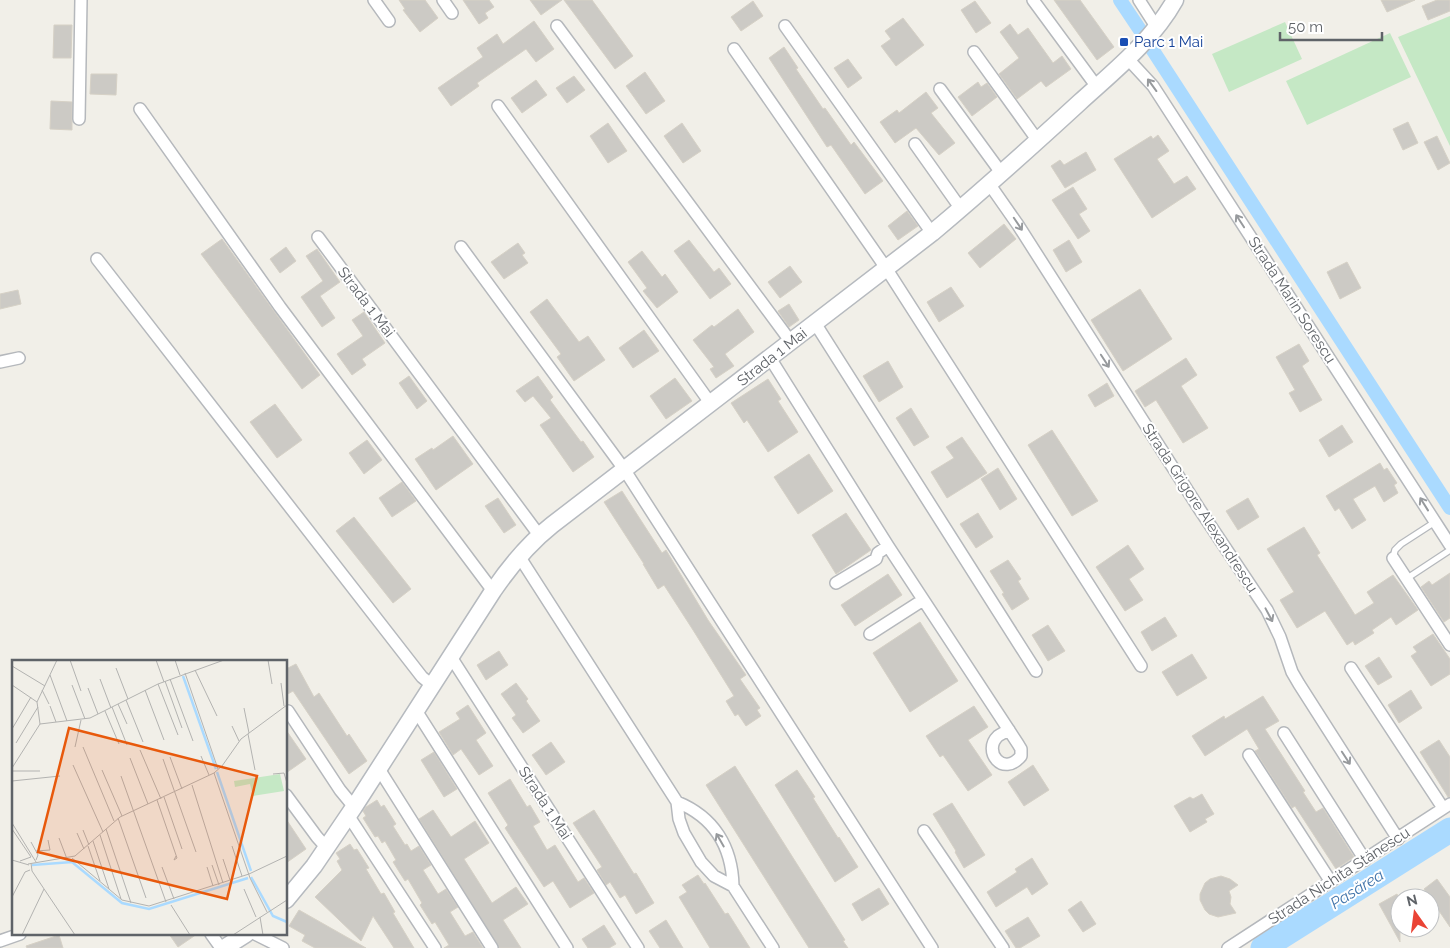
<svg xmlns="http://www.w3.org/2000/svg" width="1450" height="948" font-family="Raleway,sans-serif">
<rect width="100%" height="100%" fill="#f1efe8"/>
<!-- green -->
<path fill="#c5e8c5" d="M1450,16V146L1398,37Z
M1285,22L1302,59L1229,92L1212,54Z
M1390,33L1411,77L1307,125L1286,81Z"/>
<g fill="none" stroke-linecap="round" stroke-linejoin="round">
<!-- canal -->
<path stroke="#aadaff" stroke-width="14" d="M1120,0L1140,30
M1152,49L1450,508"/>
<!-- river -->
<path stroke="#aadaff" stroke-width="25" d="M1263,948L1450,830"/>
</g>
<!-- building -->
<path fill="#cccac5" stroke="#d6d1c6" d="M399,0H425L438,18L420,32L403,10L405,9Z
M463,0H489L494,7L485,13L488,18L479,24Z
M530,0H562L541,15Z
M564,0H592L633,56L615,69Z
M1054,0H1080L1114,47L1097,60Z
M1381,0H1415L1387,12Z
M1437,0H1450V11L1428,20L1422,6Z
M753,1L763,16L741,31L731,17Z
M975,1L991,23L976,33L961,10Z
M903,18L924,45L896,66L881,46L891,39L885,31Z
M534,21L554,49L536,62L526,49L477,83L479,86L451,106L438,88L483,57L477,48L497,34L503,44Z
M1010,24L1018,35L1028,28L1053,63L1062,56L1071,69L1046,87L1041,81L1017,99L999,74L1019,58L1000,32Z
M54,25H72L71,58H53Z
M784,47L798,68L796,69L823,109L825,108L851,145L854,142L883,181L865,194L831,145L827,147L769,58Z
M848,59L862,78L848,88L834,68Z
M645,72L665,101L646,114L626,86Z
M91,74H117L116,95L90,94Z
M574,76L585,90L567,103L556,88Z
M536,80L547,95L522,113L511,98Z
M978,82L981,87L987,83L997,97L972,116L958,97Z
M926,92L938,108L931,113L955,143L939,155L916,128L895,143L880,122L897,110L899,113Z
M51,101L72,102V130L50,129Z
M1408,122L1418,143L1403,150L1393,129Z
M608,123L627,151L608,163L590,136Z
M682,123L701,151L683,163L664,136Z
M1158,135L1169,151L1157,159L1174,184L1187,176L1196,189L1152,218L1114,159L1151,136L1153,139Z
M1437,136L1450,163L1438,170L1424,142Z
M1086,152L1096,170L1065,188L1051,166L1060,160L1064,165Z
M1073,187L1087,209L1079,214L1090,231L1078,239L1052,200Z
M907,211L918,226L898,240L888,226Z
M1004,224L1016,239L980,268L968,253Z
M222,239L320,375L302,389L201,254Z
M689,240L714,272L719,268L731,284L710,299L674,251Z
M1069,240L1082,262L1066,272L1053,250Z
M518,243L525,253L522,255L528,263L504,279L491,262Z
M286,247L296,261L280,273L270,259Z
M317,249L340,282L320,296L335,318L322,327L301,297L323,281L306,256Z
M642,251L662,277L665,274L678,292L657,308L643,291L647,288L628,262Z
M1347,262L1361,288L1340,299L1327,272Z
M790,266L802,282L780,298L768,282Z
M951,287L964,306L939,322L927,302Z
M1140,289L1172,339L1123,371L1091,320Z
M18,290L21,304L0,309V294Z
M547,299L579,342L588,336L605,360L574,381L557,357L561,354L530,312Z
M789,304L799,320L789,327L778,311Z
M738,309L754,332L725,354L734,366L716,378L710,369L714,367L693,340L712,325L714,327Z
M364,312L385,343L362,359L366,365L352,375L337,354L363,336L352,320Z
M644,330L659,351L633,368L619,348Z
M1299,344L1309,361L1302,366L1322,400L1300,412L1289,393L1295,390L1276,357Z
M1186,358L1197,375L1181,386L1208,428L1183,443L1156,400L1145,407L1135,391Z
M888,361L903,387L879,402L863,376Z
M409,376L427,401L417,409L399,383Z
M538,376L553,397L550,400L581,442L583,441L594,457L573,472L540,425L551,418L533,396L525,402L516,391Z
M675,378L692,401L666,419L650,396Z
M768,379L781,399L778,401L798,432L768,452L747,420L744,423L731,403Z
M1107,383L1114,396L1095,407L1088,395Z
M275,404L302,440L277,458L250,422Z
M911,408L929,437L914,446L896,418Z
M1342,425L1353,442L1329,457L1319,440Z
M1052,430L1098,501L1072,516L1028,445Z
M453,436L473,464L436,490L415,459L432,448L433,450Z
M962,437L987,473L947,498L931,472L954,458L946,447Z
M367,440L382,460L364,474L349,453Z
M809,454L833,491L798,514L774,477Z
M1380,463L1384,470L1387,468L1397,483L1394,485L1398,493L1384,502L1375,486L1353,499L1366,520L1352,529L1339,508L1335,511L1326,496Z
M998,468L1017,499L1000,510L981,479Z
M402,482L416,501L392,517L379,498Z
M622,491L662,553L666,550L708,620L746,675L740,679L760,708L757,710L761,716L746,726L738,714L735,716L726,701L734,696L693,630L664,585L658,589L643,564H644L604,502Z
M498,498L516,525L504,533L485,506Z
M1248,498L1259,517L1238,530L1226,511Z
M846,513L871,550L836,574L812,535Z
M978,513L993,537L976,548L960,524Z
M354,517L411,589L393,603L336,531Z
M1304,527L1320,553L1317,555L1355,615L1374,603L1367,592L1393,575L1418,610L1396,625L1391,617L1372,630L1374,633L1355,645L1353,641L1347,645L1325,611L1297,628L1280,600L1294,592L1267,549Z
M1128,545L1144,569L1129,579L1143,600L1125,611L1096,567Z
M1008,560L1021,579L1018,581L1029,599L1012,610L1002,594L1004,593L990,571Z
M1450,573V618L1444,622L1421,587L1429,581L1432,585Z
M888,574L902,595L855,626L841,605Z
M1165,617L1177,636L1152,651L1141,632Z
M920,622L958,681L910,712L873,653Z
M1048,625L1065,651L1048,661L1032,635Z
M1433,634L1450,659V674L1431,686L1411,656L1417,652L1413,647Z
M499,651L508,665L486,680L477,665Z
M1192,654L1207,678L1177,696L1162,672Z
M1379,657L1392,677L1378,685L1365,666Z
M296,664L314,697L319,693L347,736L349,734L367,761L349,774L293,691L286,695V669Z
M516,683L528,699L526,701L540,721L523,733L512,718L516,715L501,694Z
M1411,690L1422,708L1399,723L1388,705Z
M1263,696L1279,721L1265,729L1305,791L1303,792L1316,812L1323,808L1354,857L1336,869L1295,806L1292,808L1255,751L1259,749L1247,729L1205,756L1192,736L1224,716L1225,719Z
M468,705L486,733L476,740L493,766L479,775L461,749L453,755L439,732L460,719L456,713Z
M974,706L988,727L968,740L992,775L968,791L943,755L940,757L926,736Z
M286,730L306,759L286,773Z
M1439,740L1450,757V797H1448L1420,752Z
M551,742L565,762L546,775L532,755Z
M434,752L457,789L444,797L421,760Z
M1033,765L1049,790L1024,806L1008,782Z
M735,766L845,940L843,941L848,948H809L706,785Z
M797,770L815,797L813,798L838,838L839,837L858,867L835,882L775,785Z
M510,779L527,807L530,805L540,822L533,826L547,850L555,845L578,882L584,878L594,893L570,908L553,881L544,887L505,828L508,825L488,793Z
M1202,794L1214,814L1205,819L1207,822L1190,832L1174,806L1190,797L1193,799Z
M377,800L381,807L384,805L396,824L393,826L405,845L407,844L411,851L419,846L431,865L423,870L438,894L446,889L458,907L450,912L465,936L473,932L483,948H444L449,945L435,922L432,924L420,905L422,903L408,879L405,881L393,862L396,860L385,841L382,843L378,836L375,837L363,818L366,816L363,811L366,807Z
M952,803L985,855L964,868L955,852L956,851L933,814Z
M433,810L451,837L475,821L489,843L464,859L492,903L516,887L528,904L503,920L521,948H499L419,819Z
M594,810L634,874L636,873L654,903L636,914L625,895L620,898L610,882L606,885L597,870L602,867L573,823Z
M286,819L306,849L286,863Z
M350,844L354,850L357,849L369,868L366,869L381,894L384,893L395,912L393,913L414,948H394L373,916L361,941L315,897L342,870L337,861L340,859L336,853Z
M1032,858L1048,884L1032,895L1027,887L996,907L987,892L1017,872L1015,869Z
M698,875L704,884L705,883L725,914L728,913L750,948H710L679,897L687,892L682,885Z
M1221,876L1230,879L1238,885L1229,891L1231,897L1230,904L1236,913L1218,917L1209,914L1205,910L1200,900V894L1205,883L1210,879Z
M1437,879L1450,897V927L1424,889Z
M879,888L889,904L862,921L852,904Z
M1397,894L1400,900V942L1379,904Z
M1081,901L1096,924L1083,932L1068,910Z
M299,910L366,948H315L302,941L305,935L289,926Z
M1028,917L1040,936L1020,948H1016L1005,931Z
M666,920L683,948H660L649,931Z
M604,925L616,944L609,948H588L582,939Z
M169,934H197L178,947Z
M59,935L63,948H27L26,946Z"/>
<g fill="none" stroke-linecap="round" stroke-linejoin="round">
<!-- lane casing -->
<g stroke="#b5b8bc" stroke-width="8">
<path id="lane" d="M1393,558L1395,550L1401,544L1435,522
M1406,579L1450,550"/>
</g>
<!-- street casing -->
<g stroke="#b5b8bc" stroke-width="14">
<path id="street" d="M374,0L389,21
M443,0L452,13
M1033,0L1097,87
M1139,0L1157,28
M557,26L791,342
M785,26L932,233
M734,49L886,268L1141,666
M974,52L1038,141
M1128,59L1153,86L1450,545
M940,89L1002,174
M498,106L711,404
M140,109L280,307L493,591
M79,119L81,0
M915,144L961,209
M990,185L1018,225L1200,510L1267,610L1280,637L1292,672L1299,684L1398,839
M318,237L539,535
M461,247L624,469L932,948
M97,259L422,677L433,686
M815,323L1036,671
M770,358L888,546L1018,744L1021,749V756C1003,778 982,751 998,736C1001,734 1005,732 1009,730
M0,362L19,358
M519,556L677,802L679,819L684,833L701,862L714,876L733,886L773,948
M1393,558L1450,645
M836,583L876,559L878,553L888,546
M870,634L923,600
M451,657L638,948
M1351,668L1443,808
M288,711L340,790L354,807
M417,712L567,948
M1284,733L1365,860
M1249,755L1331,882
M379,769L492,948
M286,795L317,837L326,847
M677,802C714,817 732,847 733,886
M348,815L435,948
M924,831L1003,948
M211,934L221,948
M255,934L283,948
M0,941L20,934
M1228,948L1450,804"/>
</g>
<!-- secondary casing -->
<g stroke="#b6babf" stroke-width="19">
<path id="secondary" d="M286,900L314,866L354,807L493,591C510,566 528,544 552,525L932,233C982,191 1031,147 1080,102C1114,71 1152,41 1175,0
M224,948L246,934"/>
</g>
<!-- lane -->
<use href="#lane" stroke="#fff" stroke-width="5.5"/>
<!-- street -->
<use href="#street" stroke="#fff" stroke-width="11"/>
<!-- secondary -->
<use href="#secondary" stroke="#fff" stroke-width="16"/>
</g>
<!-- one-way arrows -->
<defs><path id="oneway-shaft" d="M-6 0H5M1.5-3L5.5 0L1.5 3" fill="none" stroke-width="1.6" stroke-linecap="round" stroke-linejoin="round" transform="scale(1.25)"/></defs>
<g stroke="#979a9d">
<use href="#oneway-shaft" transform="translate(1152 85) rotate(-126)"/>
<use href="#oneway-shaft" transform="translate(1240 221) rotate(-123)"/>
<use href="#oneway-shaft" transform="translate(1018 224) rotate(56)"/>
<use href="#oneway-shaft" transform="translate(1105 361) rotate(57)"/>
<use href="#oneway-shaft" transform="translate(1424 504) rotate(-122)"/>
<use href="#oneway-shaft" transform="translate(1269 615) rotate(62)"/>
<use href="#oneway-shaft" transform="translate(1346 758) rotate(57)"/>
<use href="#oneway-shaft" transform="translate(720 840) rotate(-120)"/>
</g>
<!-- markers -->
<rect fill="#1a4fb4" stroke="#fff" stroke-width="2" x="1119" y="37" width="10" height="10" rx="2.5"/>
<g text-anchor="middle" dominant-baseline="central" stroke-width="4" stroke-linejoin="round" paint-order="stroke">
<!-- transit labels -->
<g font-size="15" fill="#164399" stroke="#fff" text-anchor="start">
<text x="1134" y="42">Parc 1 Mai</text>
</g>
<!-- street labels -->
<g font-size="15" fill="#5f6368" stroke="#fff">
<text transform="translate(1292 300) rotate(57)">Strada Marin Sorescu</text>
<text transform="translate(366 302) rotate(53)">Strada 1 Mai</text>
<text transform="translate(772 357) rotate(-38)">Strada 1 Mai</text>
<text transform="translate(1200 508) rotate(57)">Strada Grigore Alexandrescu</text>
<text transform="translate(545 803) rotate(57)">Strada 1 Mai</text>
<text transform="translate(1339 876) rotate(-33)">Strada Nichita Stănescu</text>
</g>
<!-- water labels -->
<g font-size="16" font-style="italic" fill="#4174aa" stroke="#fff">
<text transform="translate(1357 889) rotate(-32)">Pasărea</text>
</g>
</g>
<!-- overview -->
<g transform="translate(12 660)">
<rect width="275" height="275" fill="#f1efe8"/>
<path d="M268,114L272,131L241,136L238,124L223,127L222,121Z" fill="#c5e8c5"/>
<path fill="none" stroke="#aadaff" stroke-width="2.5" d="M171,16L204,109M205,112L239,211M20,205L60,202L110,243L137,249L236,218M239,217L261,256L275,262"/>
<path fill="none" stroke="#b3b3b1" stroke-width="1" d="M58,0L69,31M144,0L152,22M163,0L168,15M256,0L260,24M0,6L33,26M104,8L116,39M183,10L205,56M173,13L206,109M38,15L55,61M88,19L99,48M158,19L181,81M153,21L170,68M269,23L272,46M146,24L166,75M0,25L25,42M60,25L73,59M76,28L86,54M30,30L37,44M133,30L152,80M114,40L131,82M106,44L115,64M38,46L44,62M100,47L115,85M232,48L237,73M93,51L107,84M28,64L78,58L146,24L212,0M220,66L227,81M0,69L19,37M236,74L243,110M4,83L26,47M63,87L69,60M71,87L102,161M128,90L149,139M189,96L197,115M158,97L170,129M118,98L136,144M151,99L184,192M61,105L91,172M0,108L28,64L25,42L45,0M90,110L110,156M0,111H28M202,113L238,218L255,252M261,114L272,113L275,123M109,116L154,242M0,121L48,116M180,125L211,223M152,137L170,189M145,140L165,198L162,200L164,196M106,158L134,238M0,163L24,202M0,169L19,197L8,201M94,169L119,243M71,170L77,185M65,173L72,189M88,175L109,239M47,178L55,199M81,181L97,229M19,182L26,195L24,200M76,186L88,221M220,186L230,216M24,191L38,190L36,180M60,198L110,240L137,246L237,214L275,196M211,199L218,220M0,200L17,205M19,203L20,211L63,275M16,204L63,196L108,157L202,113L210,106L229,79L275,45M200,205L207,225M150,207L162,239M195,207L201,226M232,229L244,257M0,237L13,212L18,210M159,245L178,275M248,257L251,275M10,275L32,229M221,275L275,240"/>
<path fill="#e8590c" fill-opacity="0.15" stroke="#e8590c" stroke-width="2.5" d="M57,68L245,116L215,239L26,192Z"/>
<rect width="275" height="275" fill="none" stroke="#5f6368" stroke-width="2.5"/>
</g>
<!-- north arrow -->
<g transform="translate(1415 913) rotate(346)"><circle r="24" fill="#ffffff" stroke="#bfc1c3"/>
<path d="M0-4L9 19L0 12L-9 19Z" fill="#ea4335"/>
<text y="-8" font-size="14" font-weight="bold" text-anchor="middle" fill="#5f6368">N</text>
</g>
<!-- scale -->
<path d="M1280 32v8h102v-8" fill="none" stroke="#5f6368" stroke-width="2.5"/>
<text x="1288" y="32" font-size="15" fill="#5f6368" stroke="#ffffff" stroke-width="4" paint-order="stroke">50 m</text>
</svg>
